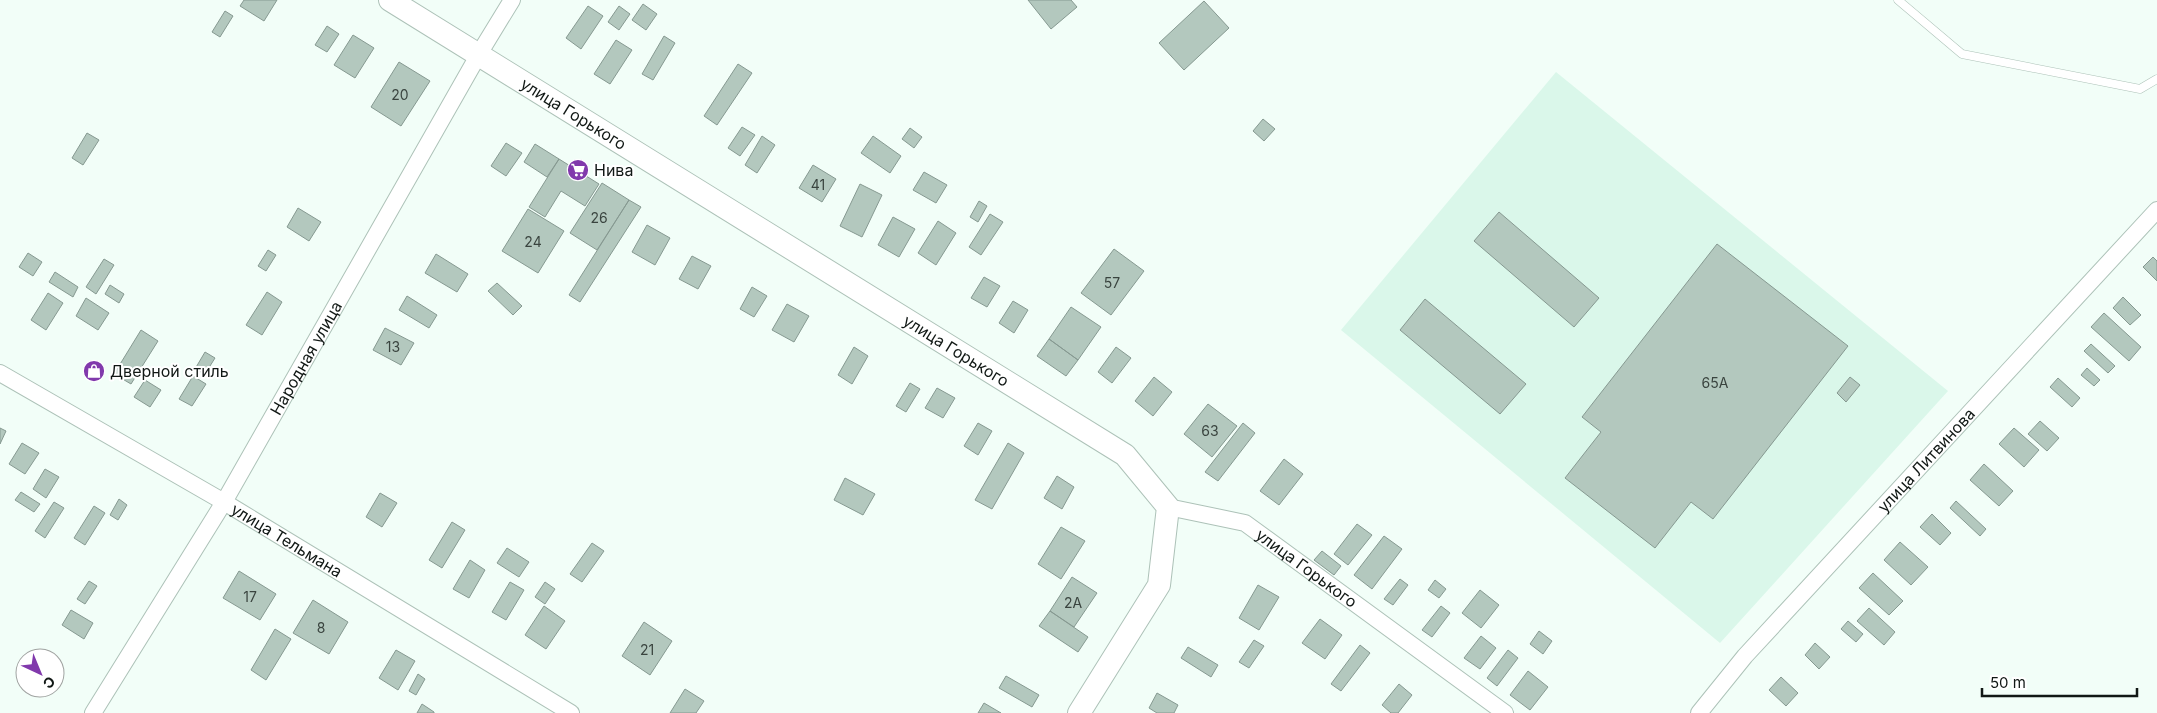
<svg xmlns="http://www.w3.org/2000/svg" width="2157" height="713" font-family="Inter,sans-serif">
<rect width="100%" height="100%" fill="#f2fef8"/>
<!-- built -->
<path fill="#daf7ea" d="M1556,72L1948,391L1720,643L1341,330Z"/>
<!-- building -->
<path fill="#b3c8be" stroke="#869991" d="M244,0H277L264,21L240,6Z
M1028,0H1071L1077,7L1051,29Z
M1204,1L1229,28L1184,70L1159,43Z
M643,4L657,14L646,30L632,20Z
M588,6L603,16L581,49L566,38Z
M619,6L630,14L619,30L608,22Z
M225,11L233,16L220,37L212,32Z
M327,26L339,34L327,52L315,45Z
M353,35L374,48L355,78L334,65Z
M664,36L675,43L653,80L642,74Z
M616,40L632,50L610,84L594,74Z
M399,62L430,81L401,126L371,107Z
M738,64L752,73L717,125L704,116Z
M1263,119L1275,129L1264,141L1253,131Z
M742,127L755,135L740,156L728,148Z
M910,128L922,137L914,148L902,139Z
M87,133L99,140L83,165L72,158Z
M762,136L775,145L757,173L745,165Z
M873,136L901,156L890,173L861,153Z
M506,143L522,153L506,176L491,166Z
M535,144L559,159L547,177L524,162Z
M559,159L599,184L585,206L561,191L545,217L529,207Z
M813,165L836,179L822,202L799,188Z
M924,172L947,185L936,203L913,190Z
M602,183L629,200L597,250L570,233Z
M860,184L882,195L862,237L840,226Z
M629,200L641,207L580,302L569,295Z
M979,201L987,206L978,222L970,217Z
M298,208L321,222L309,241L287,227Z
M528,209L564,231L538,273L502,251Z
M1499,212L1599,298L1574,327L1474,241Z
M990,214L1003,222L981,255L969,247Z
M893,217L915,229L899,257L878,245Z
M938,221L956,233L936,265L918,253Z
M647,225L670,238L655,265L632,252Z
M1717,244L1848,346L1713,519L1691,502L1655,548L1565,478L1601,432L1582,417Z
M1114,249L1144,271L1111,315L1081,293Z
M268,250L276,255L266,271L258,266Z
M28,253L42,262L33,276L19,267Z
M436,254L468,274L457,292L425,273Z
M692,256L711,266L698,289L679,279Z
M2153,257L2157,261V281L2143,267Z
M104,259L114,265L96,294L86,287Z
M55,272L78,287L73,297L49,282Z
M984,277L1000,286L987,307L971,298Z
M497,283L522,306L513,315L488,291Z
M110,285L124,294L119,303L105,294Z
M752,287L767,296L754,317L740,309Z
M267,292L282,302L262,335L246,325Z
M48,293L63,303L46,330L31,320Z
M407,296L437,315L429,328L399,310Z
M2123,297L2141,315L2130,325L2113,308Z
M86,298L109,313L98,330L76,316Z
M1425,299L1526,384L1500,414L1400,330Z
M1013,301L1028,310L1014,333L999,323Z
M787,304L809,316L794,342L772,330Z
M1071,307L1101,327L1078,360L1049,339Z
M2104,313L2141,347L2129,361L2091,327Z
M385,328L414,343L401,365L373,350Z
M141,330L158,341L131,384L114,374Z
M1049,339L1078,360L1066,376L1037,356Z
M2091,344L2115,366L2108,373L2084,351Z
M854,347L868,356L852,384L838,375Z
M1116,347L1131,358L1112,383L1098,372Z
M205,352L215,358L205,374L195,369Z
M2087,368L2100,380L2094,386L2081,375Z
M193,376L206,384L192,406L179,399Z
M1154,377L1172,392L1153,416L1135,401Z
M1850,377L1860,385L1846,402L1837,393Z
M2058,378L2080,398L2072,407L2050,387Z
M145,380L161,390L150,407L134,397Z
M910,383L920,389L906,412L896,406Z
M937,388L955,398L943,418L925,408Z
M1208,404L1237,426L1212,457L1184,434Z
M2040,421L2059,438L2047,451L2028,434Z
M978,423L992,431L978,455L964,446Z
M1243,423L1255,433L1218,481L1205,472Z
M0,428L6,431L0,444Z
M2014,428L2039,450L2024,467L1999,444Z
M22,443L39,453L25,474L9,464Z
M1008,443L1024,453L992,509L975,500Z
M1284,459L1303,474L1279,505L1260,491Z
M1984,464L2013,491L1999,506L1970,480Z
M45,469L59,477L46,498L33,489Z
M1057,476L1074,487L1062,509L1044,498Z
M845,478L875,494L863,515L834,500Z
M21,492L40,504L34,512L15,500Z
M380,493L397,503L382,527L366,517Z
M119,499L127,505L118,520L110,515Z
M1956,501L1986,529L1980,536L1950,508Z
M54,502L64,508L45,538L35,531Z
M94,506L105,513L85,545L74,538Z
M1932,514L1951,533L1940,545L1920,527Z
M452,522L465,530L442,568L429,560Z
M1357,524L1372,535L1348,565L1334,554Z
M1061,527L1085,541L1061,579L1038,564Z
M1384,536L1402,549L1372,589L1354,575Z
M1900,542L1928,567L1911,585L1884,560Z
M592,543L604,551L582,582L570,574Z
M507,548L529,562L519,577L497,563Z
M1322,551L1341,566L1334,575L1314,560Z
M470,560L485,570L469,598L453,589Z
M239,571L276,594L260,620L223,598Z
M1873,573L1903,601L1889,615L1859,588Z
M1072,577L1097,593L1074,627L1050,611Z
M1400,579L1408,585L1393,605L1384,599Z
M1435,580L1446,589L1439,598L1428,590Z
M89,581L97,586L85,604L77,599Z
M510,582L524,590L506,620L492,612Z
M545,582L555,589L545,604L535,597Z
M1258,585L1279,597L1259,630L1239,618Z
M1480,590L1499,605L1481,628L1462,613Z
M313,600L348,622L329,654L293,633Z
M544,606L565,621L546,649L525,635Z
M1441,606L1450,613L1432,637L1422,630Z
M1869,608L1895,632L1884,645L1857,621Z
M71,610L93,623L84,639L62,625Z
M1050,611L1088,637L1078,652L1039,626Z
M1320,619L1342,635L1325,659L1302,643Z
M1848,621L1863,634L1856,642L1841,629Z
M644,622L672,641L650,675L622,656Z
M275,629L291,639L266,680L251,670Z
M1539,631L1552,641L1543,654L1530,644Z
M1481,636L1496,648L1480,669L1464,658Z
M1254,640L1264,646L1249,668L1239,662Z
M1815,643L1830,657L1819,669L1805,655Z
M1360,645L1370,653L1341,691L1331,684Z
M1188,647L1218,665L1211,677L1181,658Z
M396,650L415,661L398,690L379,678Z
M1508,650L1518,658L1497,686L1487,678Z
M1528,671L1548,687L1530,710L1510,695Z
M418,674L425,679L416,695L409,691Z
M1006,676L1039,695L1032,707L999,688Z
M1781,677L1798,693L1786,706L1769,690Z
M1399,684L1412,695L1398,713H1391L1382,705Z
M685,689L704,701L696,713H670Z
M1157,693L1178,705L1174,713H1157L1149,708Z
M984,703L1001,713H978Z
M422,704L434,712V713H417Z"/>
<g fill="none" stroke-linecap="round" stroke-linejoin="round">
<!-- lane casing -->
<g stroke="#adc2b8" stroke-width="9">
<path id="lane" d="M1898,0L1962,54L2140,89L2157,79"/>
</g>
<!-- street casing -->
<g stroke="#adc2b8" stroke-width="18">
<g id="street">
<path id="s1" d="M0,373L224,502L571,713"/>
<path id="s2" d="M1168,507L1245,523L1505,713"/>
<path id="s3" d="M93,713L224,502L479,54L512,0"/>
<path id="s4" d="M1699,713L1745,656L2157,210"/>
</g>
</g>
<!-- secondary casing -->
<g stroke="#adc2b8" stroke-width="24">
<g id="secondary">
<path id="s5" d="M390,0L1125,455L1168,507L1159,585L1079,713"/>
</g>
</g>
<!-- lane -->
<use href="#lane" stroke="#fff" stroke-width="8"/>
<!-- street -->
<use href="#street" stroke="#fff" stroke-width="16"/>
<!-- secondary -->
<use href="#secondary" stroke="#fff" stroke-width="22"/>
</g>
<!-- icons -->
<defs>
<g id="supermarket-disc" transform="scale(1.125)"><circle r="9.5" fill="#8139ac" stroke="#fff"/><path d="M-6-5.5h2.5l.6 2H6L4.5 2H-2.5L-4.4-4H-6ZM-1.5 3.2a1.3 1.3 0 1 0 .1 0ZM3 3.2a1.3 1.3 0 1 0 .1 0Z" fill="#fff"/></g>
<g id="shop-disc" transform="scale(1.125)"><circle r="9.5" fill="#8139ac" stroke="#fff"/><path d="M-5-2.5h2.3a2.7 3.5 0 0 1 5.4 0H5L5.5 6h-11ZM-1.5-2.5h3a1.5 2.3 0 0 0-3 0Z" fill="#fff"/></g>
</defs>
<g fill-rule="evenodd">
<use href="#supermarket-disc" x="578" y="170"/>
<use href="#shop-disc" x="94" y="371"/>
</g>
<g text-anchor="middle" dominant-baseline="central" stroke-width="4" stroke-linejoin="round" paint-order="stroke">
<!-- number labels -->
<g font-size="14" fill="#3a443f">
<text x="400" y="94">20</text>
<text x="818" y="184">41</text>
<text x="599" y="217">26</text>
<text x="533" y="241">24</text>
<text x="1112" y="282">57</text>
<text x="393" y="346">13</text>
<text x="1715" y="382">65А</text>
<text x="1210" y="430">63</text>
<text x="250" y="596">17</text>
<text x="1073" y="602">2А</text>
<text x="321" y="627">8</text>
<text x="647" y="649">21</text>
</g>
<!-- street labels -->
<g font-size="16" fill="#111815" stroke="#fff">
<text stroke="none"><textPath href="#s5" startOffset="216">улица Горького</textPath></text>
<text stroke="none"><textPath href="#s5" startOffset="666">улица Горького</textPath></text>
<text stroke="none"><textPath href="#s3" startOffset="414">Народная улица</textPath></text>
<text stroke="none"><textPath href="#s4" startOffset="340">улица Литвинова</textPath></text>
<text stroke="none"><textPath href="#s1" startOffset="332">улица Тельмана</textPath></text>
<text stroke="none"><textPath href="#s2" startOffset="155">улица Горького</textPath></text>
</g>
<!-- poi labels -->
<g font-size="16" fill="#111815" stroke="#fff" text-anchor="start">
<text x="594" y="170">Нива</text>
<text x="110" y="371">Дверной стиль</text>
</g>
</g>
<!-- north arrow -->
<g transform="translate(40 673) rotate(136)"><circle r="24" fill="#ffffff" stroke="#a0a3a1"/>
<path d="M0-4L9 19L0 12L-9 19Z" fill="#8139ac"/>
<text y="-8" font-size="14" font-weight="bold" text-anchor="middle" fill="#111815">С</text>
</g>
<!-- scale -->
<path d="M1982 688v8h155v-8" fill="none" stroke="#111815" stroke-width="2.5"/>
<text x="1990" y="688" font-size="15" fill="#111815" stroke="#ffffff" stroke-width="4" paint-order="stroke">50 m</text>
</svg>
